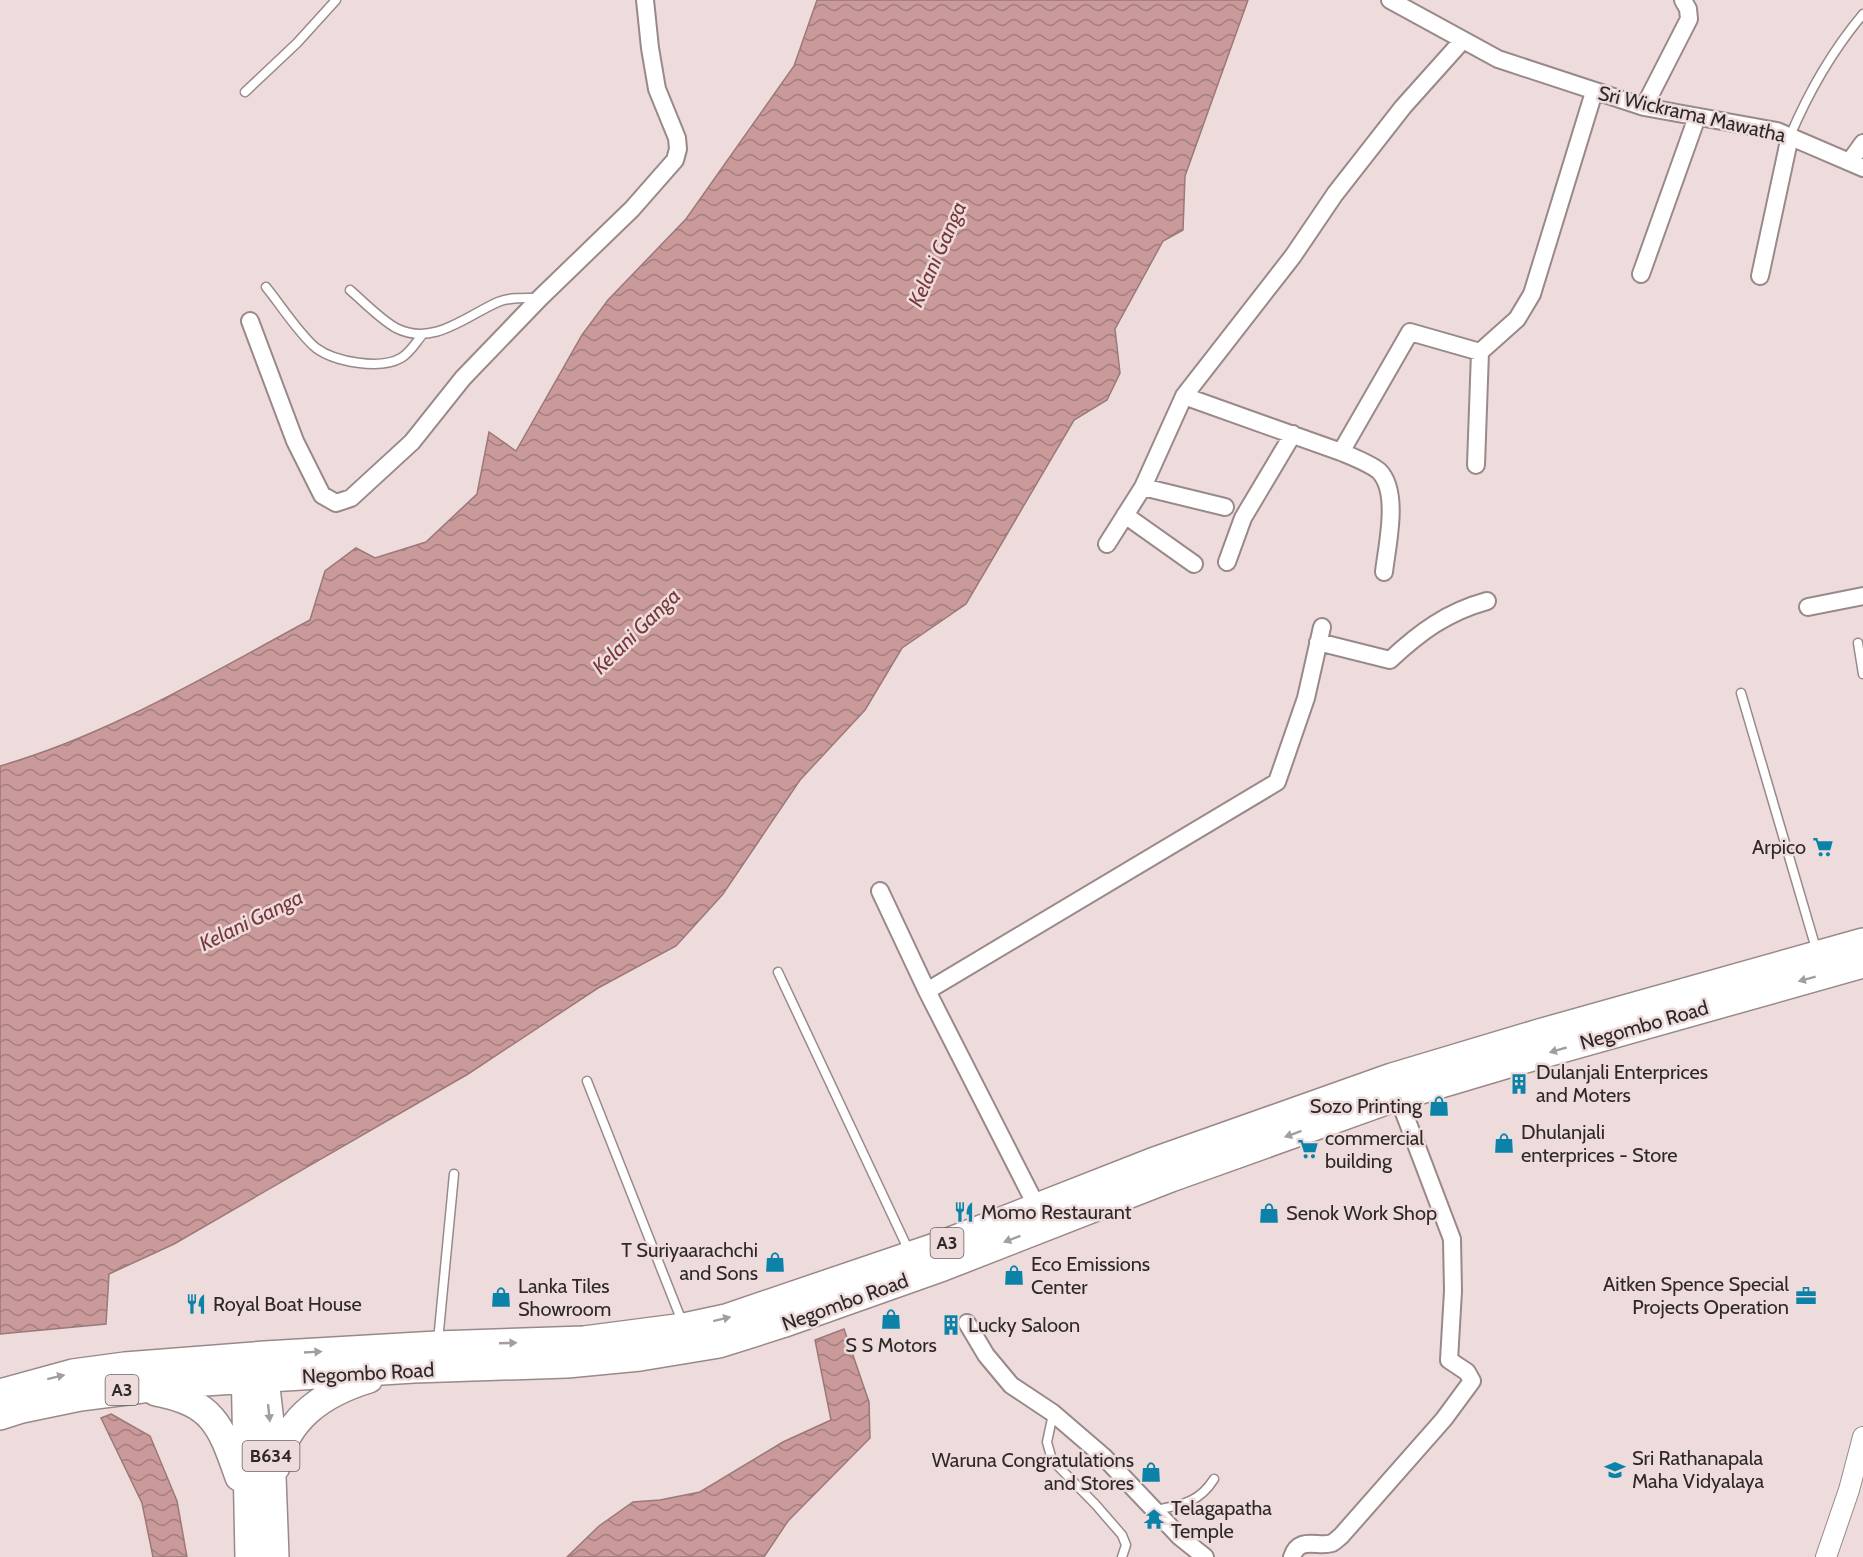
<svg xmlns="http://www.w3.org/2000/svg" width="1863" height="1557" font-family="Cabin,sans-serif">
<defs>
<pattern id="water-waves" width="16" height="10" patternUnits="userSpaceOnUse" patternTransform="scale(1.5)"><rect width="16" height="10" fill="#ca9a9b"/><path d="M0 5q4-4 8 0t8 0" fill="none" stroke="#a47e7e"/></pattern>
</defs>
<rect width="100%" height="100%" fill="#eedcdc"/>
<!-- water -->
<path fill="url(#water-waves)" stroke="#9c7878" stroke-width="1.5" d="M817,0H1248L1185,176L1183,230L1163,241L1115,329L1120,373L1107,400L1074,420L966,604L902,648L865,710L800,780L723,894L676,946L598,988L468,1074L174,1244L109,1274L106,1324L0,1334V766C111,734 209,674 310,620L325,571L356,548L375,558L426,542L477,494L489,432L516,451L582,335L608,300L686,219L794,66Z
M844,1329L869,1402L870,1438L788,1521L764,1557H567L599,1526L633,1502L660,1500L700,1492L783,1442L831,1420L815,1340Z
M111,1414L150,1436L177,1501L187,1557H153L142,1503L101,1418Z"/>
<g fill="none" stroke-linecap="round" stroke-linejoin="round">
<!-- service casing -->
<g stroke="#998989" stroke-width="11">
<path id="service" d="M245,92L297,43L336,0
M1790,136C1809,91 1832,51 1863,14
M266,287C280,304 299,334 316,348C335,362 380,370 401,358C410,353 416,342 423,334
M350,290C364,302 380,319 396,328C433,347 466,316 498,302C510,297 526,298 539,298
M1858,643L1863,674
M1741,693L1817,952
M778,972L909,1251
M587,1081L683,1324
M438,1341L454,1174
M1053,1414L1047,1442L1052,1460L1096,1505L1122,1535L1126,1545L1122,1557
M1155,1510C1181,1505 1199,1503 1214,1479"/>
</g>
<!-- minor casing -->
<g stroke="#998989" stroke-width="20">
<path id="minor" d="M1390,0L1498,59L1644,107L1777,131L1863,168
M1644,107L1689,19L1688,9L1683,0
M1850,161L1863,143
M1641,274L1697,117
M1760,276L1790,136
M250,321L295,441L322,495L336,503L351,498L412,442L463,378L540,298L632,209L675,160L678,149L677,138L657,89L650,48L645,0
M1184,396L1341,452L1410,332L1480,352L1517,319L1532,294L1594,92
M1341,452C1353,457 1369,463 1379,471C1400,492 1387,545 1384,572
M1476,465L1480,352
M1143,487L1225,507
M1125,515L1194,564
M1107,544L1143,487L1184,396L1293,256L1335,194L1403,107L1463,40
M1227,562L1243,518L1293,434
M1808,607L1863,596
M1318,642L1390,660C1420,632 1447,612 1487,601
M880,891L927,991L1037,1207
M927,991L1277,782L1306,698L1322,627
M967,1323L986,1355L1011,1385L1053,1413L1103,1456L1180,1537L1205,1557
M1292,1557C1299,1535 1319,1548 1332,1543C1336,1541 1338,1538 1341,1536L1444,1419L1472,1381L1467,1372L1449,1360L1453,1291L1452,1239L1395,1089"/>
</g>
<!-- tertiary casing -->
<g stroke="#998989" stroke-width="22">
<path id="tertiary" d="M1826,1557L1849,1490L1863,1437"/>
</g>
<!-- trunk casing -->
<g stroke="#998989" stroke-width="30">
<path id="trunk" d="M245,1360L249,1557
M265,1362V1379L270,1422L275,1557
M156,1392C214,1403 221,1426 239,1477
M0,1393L73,1373L125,1366L265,1355L437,1345L584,1340L684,1327L726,1318L935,1247L1152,1162L1392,1077L1539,1033L1863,942
M0,1416L22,1409L80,1397L189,1383L414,1369L567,1364L640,1357L719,1344L782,1324L943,1267L1171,1178L1397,1097L1508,1064L1863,964
M276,1467C286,1418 323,1393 369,1379"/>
</g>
<!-- service -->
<use href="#service" stroke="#fff" stroke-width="8"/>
<!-- minor -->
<use href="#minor" stroke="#fff" stroke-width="16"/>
<!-- tertiary -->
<use href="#tertiary" stroke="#fff" stroke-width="20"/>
<!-- trunk -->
<use href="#trunk" stroke="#fff" stroke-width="27"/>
</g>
<!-- one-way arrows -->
<defs><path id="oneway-solid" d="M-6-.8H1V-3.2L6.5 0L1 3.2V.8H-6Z" transform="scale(1.5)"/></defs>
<g fill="#a19e9e">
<use href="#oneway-solid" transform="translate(1807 979) rotate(165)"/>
<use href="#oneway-solid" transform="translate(1558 1050) rotate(164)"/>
<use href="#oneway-solid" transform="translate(1293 1134) rotate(160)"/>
<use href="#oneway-solid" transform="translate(1012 1239) rotate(159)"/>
<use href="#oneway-solid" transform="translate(722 1319) rotate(-14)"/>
<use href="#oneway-solid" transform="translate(508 1343) rotate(-2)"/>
<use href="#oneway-solid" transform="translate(313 1352) rotate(-3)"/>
<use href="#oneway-solid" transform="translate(56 1377) rotate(-14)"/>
<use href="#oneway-solid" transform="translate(269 1413) rotate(84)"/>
</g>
<!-- icons -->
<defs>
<g id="supermarket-bare" transform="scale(1.62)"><path d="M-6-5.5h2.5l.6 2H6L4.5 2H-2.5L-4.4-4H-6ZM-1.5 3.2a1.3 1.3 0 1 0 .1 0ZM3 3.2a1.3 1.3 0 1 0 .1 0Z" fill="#0c82a8" stroke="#eedcdc" stroke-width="2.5" paint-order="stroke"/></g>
<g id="building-bare" transform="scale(1.62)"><path d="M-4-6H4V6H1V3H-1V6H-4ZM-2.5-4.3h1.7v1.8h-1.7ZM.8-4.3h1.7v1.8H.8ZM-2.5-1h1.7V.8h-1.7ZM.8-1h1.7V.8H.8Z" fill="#0c82a8" stroke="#eedcdc" stroke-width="2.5" paint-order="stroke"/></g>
<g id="shop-bare" transform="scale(1.62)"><path d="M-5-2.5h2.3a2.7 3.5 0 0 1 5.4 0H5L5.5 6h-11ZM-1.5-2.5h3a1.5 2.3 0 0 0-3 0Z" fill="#0c82a8" stroke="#eedcdc" stroke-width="2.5" paint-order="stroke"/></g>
<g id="restaurant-bare" transform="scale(1.62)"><path d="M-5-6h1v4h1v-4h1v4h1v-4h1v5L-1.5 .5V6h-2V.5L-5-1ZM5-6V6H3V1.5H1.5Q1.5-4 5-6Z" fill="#0c82a8" stroke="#eedcdc" stroke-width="2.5" paint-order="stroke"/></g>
<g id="office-bare" transform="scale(1.62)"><path d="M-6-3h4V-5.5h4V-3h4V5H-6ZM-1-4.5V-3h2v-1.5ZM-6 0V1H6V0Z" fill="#0c82a8" stroke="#eedcdc" stroke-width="2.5" paint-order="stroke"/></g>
<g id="school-bare" transform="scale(1.62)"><path d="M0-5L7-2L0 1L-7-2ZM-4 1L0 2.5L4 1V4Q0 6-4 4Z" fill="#0c82a8" stroke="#eedcdc" stroke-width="2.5" paint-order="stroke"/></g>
<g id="temple-bare" transform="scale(1.62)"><path d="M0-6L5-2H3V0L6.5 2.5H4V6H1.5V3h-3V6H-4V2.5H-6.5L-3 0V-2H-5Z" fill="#0c82a8" stroke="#eedcdc" stroke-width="2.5" paint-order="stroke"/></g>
</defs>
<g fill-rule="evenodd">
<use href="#supermarket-bare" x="1823" y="847"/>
<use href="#building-bare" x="1519" y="1084"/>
<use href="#shop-bare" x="1439" y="1106"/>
<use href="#shop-bare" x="1504" y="1143"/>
<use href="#supermarket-bare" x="1308" y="1149"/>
<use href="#restaurant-bare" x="964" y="1212"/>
<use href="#shop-bare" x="1269" y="1213"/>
<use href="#shop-bare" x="775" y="1262"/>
<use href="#shop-bare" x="1014" y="1275"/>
<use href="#office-bare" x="1806" y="1296"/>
<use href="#shop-bare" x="501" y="1297"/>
<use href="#restaurant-bare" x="196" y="1304"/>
<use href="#shop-bare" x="891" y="1319"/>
<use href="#building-bare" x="951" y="1325"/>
<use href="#school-bare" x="1615" y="1470"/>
<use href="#shop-bare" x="1151" y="1472"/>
<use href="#temple-bare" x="1154" y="1519"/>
</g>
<g text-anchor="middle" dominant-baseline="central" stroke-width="5" stroke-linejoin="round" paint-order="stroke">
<!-- shield labels -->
<g fill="#eedcdc" stroke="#685e5e" stroke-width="1.5">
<rect x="930.5" y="1228" width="33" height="30" rx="4.5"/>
<rect x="105.5" y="1375" width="33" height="30" rx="4.5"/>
<rect x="242.5" y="1441" width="57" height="30" rx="4.5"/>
</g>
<g font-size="18" font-weight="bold" fill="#2f2828">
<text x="947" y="1243">A3</text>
<text x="122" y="1390">A3</text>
<text x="271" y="1456">B634</text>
</g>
<!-- street labels -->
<g font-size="20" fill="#2f2828" stroke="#eedcdc">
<text transform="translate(1692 114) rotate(13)">Sri Wickrama Mawatha</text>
<text transform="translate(1644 1025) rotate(-16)">Negombo Road</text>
<text transform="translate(845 1302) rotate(-20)">Negombo Road</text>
<text transform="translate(368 1373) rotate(-3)">Negombo Road</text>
</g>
<!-- poi labels -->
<g font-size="20" fill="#2f2828" stroke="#eedcdc" text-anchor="start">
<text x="1806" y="847" text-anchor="end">Arpico</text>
<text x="1536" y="1072">Dulanjali Enterprices<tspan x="1536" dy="23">and Moters</tspan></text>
<text x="1422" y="1106" text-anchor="end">Sozo Printing</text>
<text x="1521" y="1132">Dhulanjali<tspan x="1521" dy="23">enterprices - Store</tspan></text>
<text x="1325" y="1138">commercial<tspan x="1325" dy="23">building</tspan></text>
<text x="981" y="1212">Momo Restaurant</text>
<text x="1286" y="1213">Senok Work Shop</text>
<text x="758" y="1250" text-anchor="end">T Suriyaarachchi<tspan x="758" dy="23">and Sons</tspan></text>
<text x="1031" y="1264">Eco Emissions<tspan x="1031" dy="23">Center</tspan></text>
<text x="1789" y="1284" text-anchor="end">Aitken Spence Special<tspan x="1789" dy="23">Projects Operation</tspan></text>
<text x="518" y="1286">Lanka Tiles<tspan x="518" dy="23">Showroom</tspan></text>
<text x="213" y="1304">Royal Boat House</text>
<text x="968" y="1325">Lucky Saloon</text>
<text x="891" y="1345" text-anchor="middle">S S Motors</text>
<text x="1632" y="1458">Sri Rathanapala<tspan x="1632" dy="23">Maha Vidyalaya</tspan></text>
<text x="1134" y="1460" text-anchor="end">Waruna Congratulations<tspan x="1134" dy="23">and Stores</tspan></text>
<text x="1171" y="1508">Telagapatha<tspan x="1171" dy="23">Temple</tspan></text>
</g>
<!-- water labels -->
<g font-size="21" font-style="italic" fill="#77383c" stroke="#eedcdc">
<text transform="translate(937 254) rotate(-66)">Kelani Ganga</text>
<text transform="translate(636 631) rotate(-44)">Kelani Ganga</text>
<text transform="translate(251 920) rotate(-26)">Kelani Ganga</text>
</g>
</g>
</svg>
